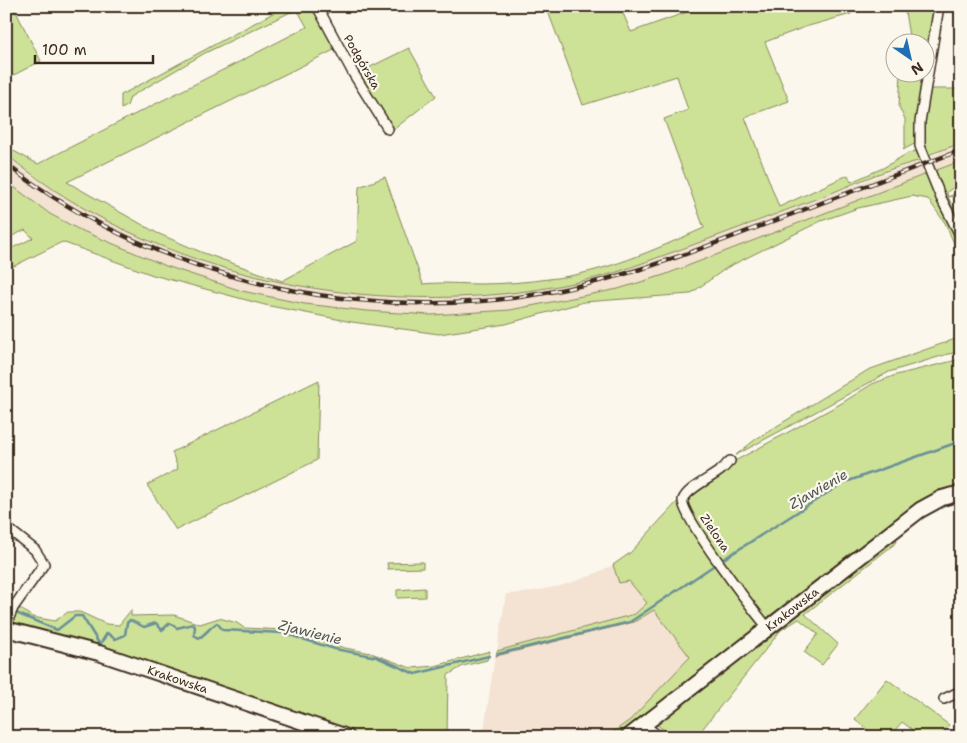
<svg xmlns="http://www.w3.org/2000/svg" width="967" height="743" font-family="'Shantell Sans',sans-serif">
<rect width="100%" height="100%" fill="#fbf7ec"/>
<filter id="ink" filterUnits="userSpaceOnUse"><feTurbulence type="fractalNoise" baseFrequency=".02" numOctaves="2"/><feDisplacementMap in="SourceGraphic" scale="10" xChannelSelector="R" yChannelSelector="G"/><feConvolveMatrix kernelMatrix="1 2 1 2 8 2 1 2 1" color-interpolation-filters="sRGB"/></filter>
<g filter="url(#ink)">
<!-- built -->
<path fill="#f4e2d3" d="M961,143V161L664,276L618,289L510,310L432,315L367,311L305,304L242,291L166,266L78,229L50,214L6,181V154L33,177L90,211L167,249L219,267L268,280L336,292L422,298L486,296L547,288L615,272L746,226L939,153L938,150Z
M613,565L619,583L629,581L647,603L635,614L497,651L506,594L524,593L560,586L588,577Z
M654,610L691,657L630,720L606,737H483L495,656L634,622Z"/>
<!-- green -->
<path fill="#cde297" stroke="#84865a" d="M286,6H313L336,49L67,182L157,233L201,252L282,281L357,241L359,187L385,177L423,284C442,282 461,284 480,284C503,284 527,282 549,279C604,273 654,250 704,228L664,119L688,110L677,76L583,105L546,6H620L631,32L704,6H849L851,14L805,27L765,42L789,101L745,117L779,207L848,175L851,182L883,168L908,153L916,151L921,160C891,168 862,180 834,192C782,212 731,231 679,250C658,257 636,266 614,273C415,329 167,289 6,154V147L38,164C127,117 217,74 307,27L297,9L205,53L130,97L127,106L121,109V95Z
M904,6H937L918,142L903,150L905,144V119L899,107L901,73L924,72V42H904L909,36Z
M15,10L41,61L6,79V14Z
M409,48L436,96L393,130L358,73Z
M929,89H961V143L928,155C921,133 926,111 929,89Z
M961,161V182L947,192L948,197L956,193L961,192V195L948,197L961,224V232L942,194L934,171Z
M926,174L961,243V259L945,223L928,199L912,196L858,208L821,221L728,267L690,294L584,302L506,324L439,334L352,322L265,305L153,275L62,242L6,270V251L33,238L25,230L6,239V181L50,214L78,229L166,266L242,291L305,304L367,311L432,315L510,310L618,289L664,275Z
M961,337V352L948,354L889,372L736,455L756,439L868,370Z
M961,359V490L769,622L764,620L701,532L685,502L691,493L733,462L842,403L872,384L896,375Z
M319,380L317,460L176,530L147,485L178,469L172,452Z
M677,502L714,560L763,627L621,737H606L630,720L690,657L654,610L634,622L496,656L497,651L635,614L647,603L629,581L619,583L613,565L630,553Z
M895,535L897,542L805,614L838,644L822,665L804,652L818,634L799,619L781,630L696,737H674L654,723Z
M423,562V568L388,569L387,563Z
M425,588V597L397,598V590Z
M16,608L21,609L32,617L55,621L68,612H80L106,624L119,625L131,610V616L174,615L200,624L219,618L237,623L244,628L284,630L345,648L371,653L411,668L435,666L490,651L487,660L463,666L448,675L447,737H359L270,706L16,627L11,619Z
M887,679L949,725L939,737H922L902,722L889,737H876L855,719Z"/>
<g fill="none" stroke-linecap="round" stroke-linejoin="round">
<!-- stream -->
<path stroke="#6a8f98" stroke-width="2.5" d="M722,560L843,483L961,441
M16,613L57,630L75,616H82L100,645L107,633L115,639L125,635L127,623L130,620L144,627L156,623L162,630L170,623L177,628L193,624L195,627L194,635L199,638C206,634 210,627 217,623L223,630L283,633L335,649L377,657L415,674L489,656
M498,654L630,622L716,564"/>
<!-- street casing -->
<g stroke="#3b2a1e" stroke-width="12">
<path id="street" d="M317,6L353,73L388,129
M939,6L920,122V146L941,198L961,237
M730,461C727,463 725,467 722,469C712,478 687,488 683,500C679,514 755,612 768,628
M6,527L35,550L44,564L13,608L6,625
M944,699L961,691
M644,725L660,737"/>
</g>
<!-- secondary casing -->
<g stroke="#3b2a1e" stroke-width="18">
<g id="secondary">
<path id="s1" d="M6,629L99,653L347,737"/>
<path id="s2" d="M628,737L920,510L942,498L961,493"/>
</g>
</g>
<!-- street -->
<use href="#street" stroke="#fbf7ec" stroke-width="9"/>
<!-- secondary -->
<use href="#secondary" stroke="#fbf7ec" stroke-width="14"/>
<!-- rail casing -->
<g stroke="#3b2a1e" stroke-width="4.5">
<path id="rail" d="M6,164C166,287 388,332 583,285C646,270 706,247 766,224C831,199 896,175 961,150"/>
</g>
<!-- rail -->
<use href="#rail" stroke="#fbf7ec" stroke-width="2.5" stroke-dasharray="8" stroke-linecap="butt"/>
</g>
</g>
<g text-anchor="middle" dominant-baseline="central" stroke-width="4.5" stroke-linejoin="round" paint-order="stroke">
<!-- street labels -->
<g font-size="12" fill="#3b2a1e" stroke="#fbf7ec">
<text transform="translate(362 62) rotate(60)">Podgórska</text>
<text transform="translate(715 533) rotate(56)">Zielona</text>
<text stroke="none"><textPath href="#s2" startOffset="208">Krakowska</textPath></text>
<text stroke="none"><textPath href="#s1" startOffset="179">Krakowska</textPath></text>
</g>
<!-- water labels -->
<g font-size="14" font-style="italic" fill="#4e5451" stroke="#fbf7ec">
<text transform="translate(818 489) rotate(-30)">Zjawienie</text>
<text transform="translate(310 632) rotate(14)">Zjawienie</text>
</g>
</g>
<!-- margin -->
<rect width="967" height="743" fill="none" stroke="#fbf7ec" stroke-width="25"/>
<rect x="12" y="12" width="942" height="718" fill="none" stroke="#3b2a1e" stroke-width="2" filter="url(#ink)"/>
<!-- north arrow -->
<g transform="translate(910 58) rotate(146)"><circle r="24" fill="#fbf7ec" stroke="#aea59a"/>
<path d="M0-4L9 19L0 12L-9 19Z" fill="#1f6fb2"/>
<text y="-8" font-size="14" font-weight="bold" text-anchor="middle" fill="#3b2a1e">N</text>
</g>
<!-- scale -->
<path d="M35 55v8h118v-8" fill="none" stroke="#3b2a1e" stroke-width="2.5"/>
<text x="42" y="55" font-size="15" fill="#3b2a1e" stroke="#fbf7ec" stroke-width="4" paint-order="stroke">100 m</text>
</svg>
